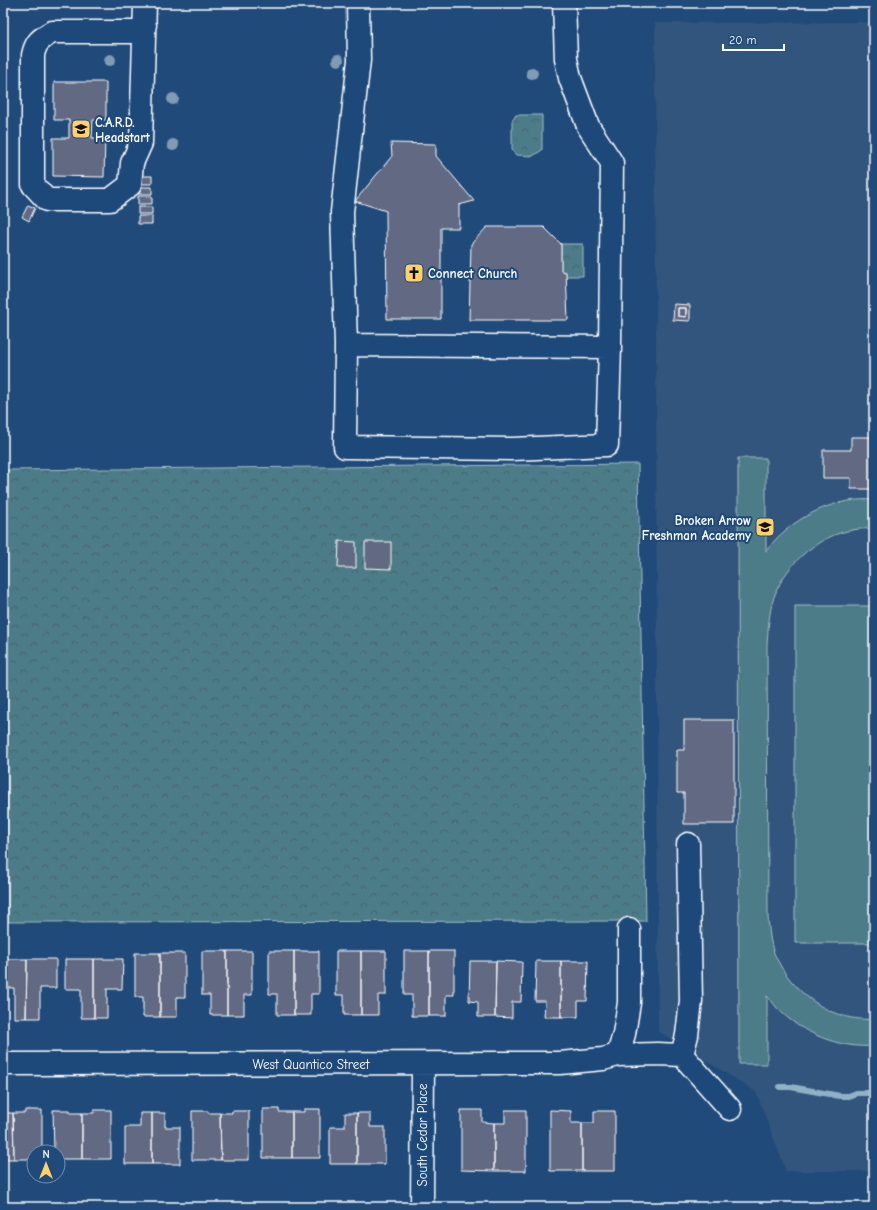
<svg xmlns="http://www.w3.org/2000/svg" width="877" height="1210" font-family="'Comic Neue',sans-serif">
<defs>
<pattern id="forest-crowns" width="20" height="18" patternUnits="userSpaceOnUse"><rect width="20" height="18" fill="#4b7c88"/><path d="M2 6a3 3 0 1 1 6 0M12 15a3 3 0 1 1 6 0" fill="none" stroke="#4c646a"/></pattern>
</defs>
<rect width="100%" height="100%" fill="#1f4a7a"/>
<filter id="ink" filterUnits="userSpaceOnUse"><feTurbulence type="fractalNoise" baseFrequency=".025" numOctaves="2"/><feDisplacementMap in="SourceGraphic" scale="8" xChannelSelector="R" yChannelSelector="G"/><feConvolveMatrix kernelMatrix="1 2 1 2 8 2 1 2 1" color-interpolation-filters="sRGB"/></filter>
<g filter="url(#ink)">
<!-- built -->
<path fill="#33547d" d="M874,22V1171H786L756,1092L658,1031L655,23Z"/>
<!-- forest -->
<path fill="url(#forest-crowns)" stroke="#a5bec4" d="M516,115H542V150L533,156L516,155L512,150V121Z
M561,244H583V276H566V272L561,271Z
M638,464L646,921L8,922L6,470Z"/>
<!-- pitch -->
<path fill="#4b7c88" stroke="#a5bec4" d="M738,458H766V551C770,546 774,541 778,537C803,513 839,497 874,500V529C831,525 788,557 774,597C769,612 768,629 767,645L768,917C769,929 770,942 774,953C790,991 831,1023 874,1019V1046C840,1049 801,1033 777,1008C774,1004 771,1000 767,996V1064H739Z
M795,606H874V943H795Z"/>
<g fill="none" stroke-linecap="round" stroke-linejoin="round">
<!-- stream -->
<path stroke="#90b2c6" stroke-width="6" d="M780,1087H791L840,1096H849L856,1093H874"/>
</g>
<!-- building -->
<path fill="#626b83" stroke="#fff" fill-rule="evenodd" d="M54,82H106V120H93L92,138H105L104,177L53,176V138H69V120H54Z
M391,143L436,144V156L474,201L459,205V228H441V319H387L386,211L355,201L392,156Z
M138,176H152V184H138Z
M138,187H152V194H138Z
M138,196H152V204H138Z
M28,205L35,208L29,221L22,217Z
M138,207H152V214H138Z
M138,216H152V224H138Z
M487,227H544L561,244V271L566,272L568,320H469L471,244Z
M674,304L690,305V321L673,320ZM678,308H686V317L678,316Z
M678,308H686V317L678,316Z
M851,437H874V489H851V478H823V450H851Z
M339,541L356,542V568H338Z
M365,542H391V569L365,568Z
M684,720H734V824H684V793H677V750H684Z
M202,951H227V1015H210V995H202Z
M227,951H252V995H244V1015H227Z
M269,951H294V1015H277V994H269Z
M294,951H319V994H311V1015H294Z
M336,951H361V1015H344V995H336Z
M361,951H386V995H378V1015H361Z
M404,951H429V1016H412V995H404Z
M429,951H454V995H446V1016H429Z
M135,953H160V1017H143V997H135Z
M160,953H185V997H177V1017H160Z
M3,959H27L26,1018H14V988H3Z
M27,959H56V988H40V1018H26Z
M65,959H94V1018H81V989H65Z
M94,959H123L122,989H107V1018H94Z
M470,961H496L495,1017H478V1002L469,1001Z
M496,961L522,962L521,1002H512V1018L495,1017Z
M536,961H561V1017H544L545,1001H535Z
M561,961H588L587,1001H578V1017H561Z
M263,1109H279V1112H292V1158H263Z
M304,1109H320V1158H292V1112H304Z
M25,1110H42V1152H34V1159H14L13,1113H25Z
M53,1110H70V1113H82V1159H58V1152H54Z
M94,1110H111V1159H82V1113H94Z
M461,1110H482V1122L494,1123V1171L461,1170Z
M505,1110H526V1171H494V1123H505Z
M550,1110L571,1111V1123H582V1171H550Z
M192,1111H208V1113H220L221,1160H192Z
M232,1111H249V1160H221L220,1113H232Z
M594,1111H615V1171H582V1123H594Z
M3,1113H13L14,1159H3Z
M140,1113H152V1164H125V1127H140Z
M152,1113H165V1127H180V1164H152Z
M345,1113H357V1164H330V1127H345Z
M357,1113H370V1127H385V1164H357Z"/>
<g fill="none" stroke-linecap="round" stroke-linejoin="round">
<!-- minor casing -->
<g stroke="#fff" stroke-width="25">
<path id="minor" d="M358,3L359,60L342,212L346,345L345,447L512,449L607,445L610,347L612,163L588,126L570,78L566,59L564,3
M145,25L137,32H52C41,39 36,41 33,55V185L47,200H110L130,185L132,163L141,143L145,3
M346,345L610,347
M618,1055L624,1034L629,1003V929
M682,1055L687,1035L691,1001L688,844
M3,1064L560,1063L603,1059L618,1055L657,1054L682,1055L730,1109
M422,1207L423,1064"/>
</g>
<!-- minor -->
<use href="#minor" stroke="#1f4a7a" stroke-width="22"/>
</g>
<!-- trees -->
<g fill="#819bb3">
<circle cx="110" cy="60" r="6"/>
<circle cx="338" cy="60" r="6"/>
<circle cx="532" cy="73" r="6"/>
<circle cx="173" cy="99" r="6"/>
<circle cx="173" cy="145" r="6"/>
</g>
</g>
<!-- icons -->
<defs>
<g id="school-square" transform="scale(1)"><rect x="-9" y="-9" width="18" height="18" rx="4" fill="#ffd166" stroke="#1f4a7a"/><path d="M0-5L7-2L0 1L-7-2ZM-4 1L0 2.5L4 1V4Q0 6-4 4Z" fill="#111"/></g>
<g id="church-square" transform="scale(1)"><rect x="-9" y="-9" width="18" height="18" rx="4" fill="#ffd166" stroke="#1f4a7a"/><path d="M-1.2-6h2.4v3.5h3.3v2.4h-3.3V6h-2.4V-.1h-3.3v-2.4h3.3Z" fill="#111"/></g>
</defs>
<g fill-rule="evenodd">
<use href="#school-square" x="81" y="129"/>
<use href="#church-square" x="414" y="273"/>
<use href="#school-square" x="765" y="527"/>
</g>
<g text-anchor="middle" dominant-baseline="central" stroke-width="4" stroke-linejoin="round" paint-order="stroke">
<!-- poi labels -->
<g font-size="13" font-weight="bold" fill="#fff" stroke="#1f4a7a" text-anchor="start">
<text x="95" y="122">C.A.R.D.<tspan x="95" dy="15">Headstart</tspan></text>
<text x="428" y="273">Connect Church</text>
<text x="751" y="520" text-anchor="end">Broken Arrow<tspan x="751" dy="15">Freshman Academy</tspan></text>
</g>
<!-- street labels -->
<g font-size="13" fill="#fff" stroke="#1f4a7a">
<text x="311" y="1064">West Quantico Street</text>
<text transform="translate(422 1135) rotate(-90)">South Cedar Place</text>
</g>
</g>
<!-- margin -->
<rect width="877" height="1210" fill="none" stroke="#1f4a7a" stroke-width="16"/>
<rect x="8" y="8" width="861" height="1194" fill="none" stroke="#fff" stroke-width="1.5" filter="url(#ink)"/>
<!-- north arrow -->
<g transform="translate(46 1164)"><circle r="19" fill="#1f4a7a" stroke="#7992af"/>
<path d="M0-3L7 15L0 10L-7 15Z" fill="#ffd166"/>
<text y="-6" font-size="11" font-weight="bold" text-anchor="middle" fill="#ffffff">N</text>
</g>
<!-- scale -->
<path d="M723 44v6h61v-6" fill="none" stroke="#ffffff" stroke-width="2"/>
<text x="729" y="44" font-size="12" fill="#ffffff" stroke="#1f4a7a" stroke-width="3" paint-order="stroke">20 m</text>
</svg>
